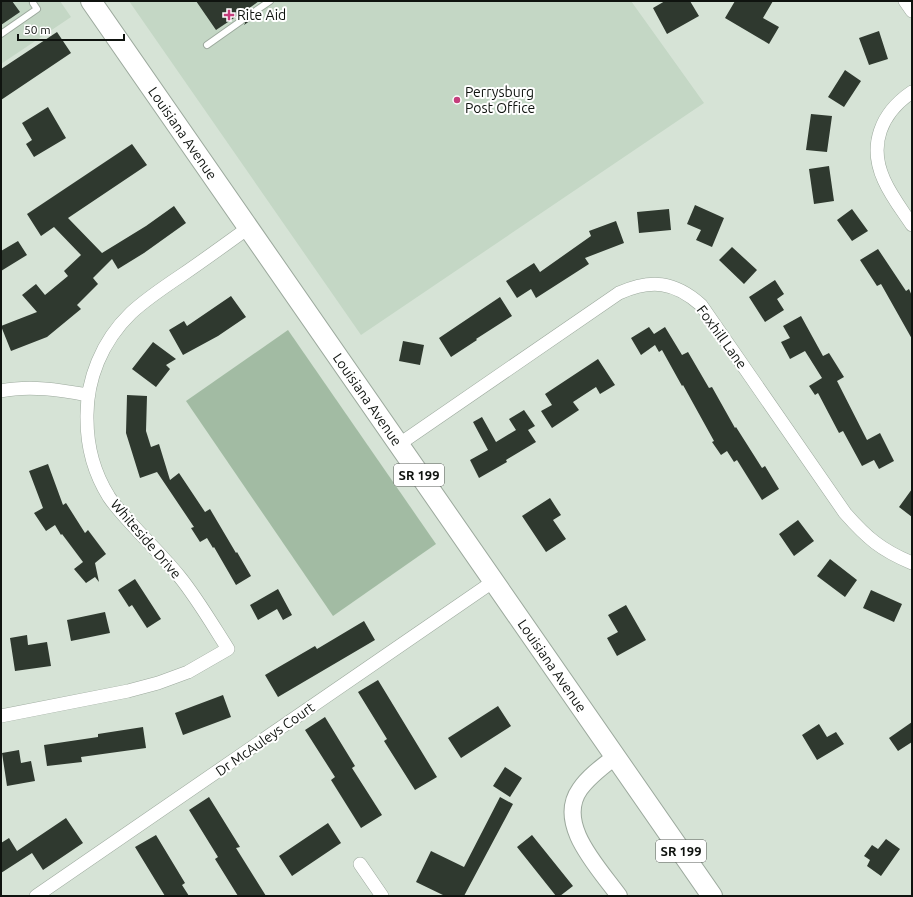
<svg xmlns="http://www.w3.org/2000/svg" width="913" height="897" font-family="Ubuntu,sans-serif">
<rect width="100%" height="100%" fill="#d6e3d6"/>
<!-- built -->
<path fill="#c4d7c5" d="M1,1H60L71,17L1,64Z
M129,1H631L704,103L361,335Z"/>
<!-- green -->
<path fill="#a2bba3" d="M288,330L436,544L333,616L186,401Z"/>
<!-- building -->
<path fill="#2f392f" d="M1,1H12L20,12L1,25Z
M196,1H259L248,9L249,10L247,14L248,17L251,18H254L244,25L245,23V19L243,17H238L237,16L216,30Z
M665,1H690L699,16L667,34L653,8Z
M735,1H773L763,18L779,27L769,44L725,18Z
M879,31L888,59L869,65L859,38Z
M57,32L71,53L1,100V69Z
M845,70L861,81L844,107L828,97Z
M48,107L66,138L34,157L26,144L32,140L22,123Z
M811,114L832,116L827,152L806,150Z
M132,144L147,165L68,218L102,253L146,226L174,206L186,223L144,253L118,269L112,259L93,278L98,284L77,305L81,309L47,337L11,351L1,326L37,312L22,295L36,284L45,295L68,276L64,271L81,255L54,227L41,236L27,214Z
M829,166L834,201L814,204L809,169Z
M695,205L724,218L712,247L696,240L701,230L687,224Z
M669,209L671,230L639,233L637,212Z
M852,209L868,231L852,241L837,220Z
M616,221L624,243L585,258L589,264L536,298L531,289L517,298L506,281L534,263L540,272L591,236L589,231Z
M18,241L27,255L1,271V251Z
M732,247L757,270L744,284L719,260Z
M878,249L906,291L909,289L912,296V339L881,284L877,286L860,260Z
M775,280L784,294L777,299L784,310L765,322L749,297Z
M231,296L246,317L218,336L183,355L169,330L184,321L187,326Z
M500,297L512,316L476,339L477,340L451,357L439,338Z
M801,316L823,356L829,353L844,377L837,381L867,440L880,433L894,461L879,469L874,460L862,466L843,431L839,433L818,393L815,395L809,386L822,378L805,351L790,359L781,342L790,338L783,326Z
M649,327L654,334L665,327L682,355L688,352L709,388L712,387L735,428L736,427L762,468L765,466L779,489L762,500L737,460L734,462L727,451L721,455L712,442L714,441L683,385L682,386L662,350L659,352L655,345L641,355L631,338Z
M403,341L424,345L420,365L399,361Z
M153,342L176,359L166,365L170,369L156,387L132,369Z
M598,359L615,385L600,394L596,387L573,402L579,410L552,428L541,411L552,405L545,394Z
M127,395L147,396L146,431L151,447L159,444L170,480L179,473L205,512L210,509L236,553L237,552L251,576L236,585L214,547L213,548L207,538L200,542L191,528L194,527L157,472L140,478L126,433Z
M524,410L535,426L528,430L536,442L506,460L507,462L479,478L470,460L488,450L473,422L482,417L496,442L516,430L509,419Z
M48,464L63,505L66,503L85,533L88,530L106,554L95,563L99,582L95,577L86,583L74,569L83,562L62,534L61,535L55,525L46,531L34,513L43,508L29,471Z
M912,489V517L899,507Z
M550,498L561,515L553,520L566,539L546,552L522,516Z
M798,520L814,541L794,556L779,534Z
M830,559L857,580L845,597L817,576Z
M135,579L161,619L147,628L132,605L129,607L118,590Z
M278,589L292,615L283,620L277,609L258,620L250,605Z
M871,590L902,604L894,622L863,608Z
M626,605L646,640L617,656L607,638L618,632L608,615Z
M105,612L110,633L71,641L67,620Z
M364,621L375,640L278,697L265,675L315,646L317,649Z
M27,635L28,645L47,642L51,666L15,671L10,638Z
M378,680L437,777L415,790L384,741L387,739L358,692Z
M223,695L231,717L183,735L175,713Z
M498,706L511,726L461,758L448,738Z
M325,717L355,766L352,768L382,815L361,828L331,780L335,777L305,730Z
M912,722V742L898,751L889,738Z
M819,724L827,737L836,732L844,744L817,760L802,735Z
M143,727L146,748L81,757L82,762L47,766L44,745L98,737V734Z
M19,750L21,763L31,761L35,781L7,786L2,753Z
M505,767L522,778L510,797L493,786Z
M209,797L240,847L236,848L266,896H238L215,859L218,857L189,810Z
M500,797L513,804L464,896H445L416,882L431,851L464,867Z
M66,818L83,843L43,870L32,853L1,873V843L9,838L17,851Z
M328,823L341,843L292,876L279,856Z
M156,835L185,883L182,885L189,896H165L135,847Z
M532,835L573,886L560,896H556L517,847Z
M886,839L900,849L881,876L867,866L870,860L864,856L872,845L878,849Z"/>
<g fill="none" stroke-linecap="round" stroke-linejoin="round">
<!-- service casing -->
<g stroke="#9ca99d" stroke-width="8">
<path id="service" d="M251,14L270,1
M1,34L37,9L33,3
M207,45L241,21"/>
</g>
<!-- minor casing -->
<g stroke="#9ca99d" stroke-width="14">
<path id="minor" d="M905,1L912,11
M912,92C881,113 868,145 884,180C891,196 902,210 912,225
M1,391C30,385 60,390 88,395
M398,445L619,293C651,279 674,281 701,305L845,513C867,538 881,550 912,563
M1,716L128,691L158,683L188,672L228,649C212,624 197,598 179,576C166,560 152,546 138,531C128,520 117,509 109,497C94,473 87,447 87,419C86,380 102,341 131,313C146,299 164,287 182,275C204,260 226,244 248,228
M360,864L382,896
M36,896L494,581"/>
</g>
<!-- tertiary casing -->
<g stroke="#9ca99d" stroke-width="18">
<path id="tertiary" d="M616,756C603,766 589,776 580,789C555,824 599,868 619,896"/>
</g>
<!-- primary casing -->
<g stroke="#9ca99d" stroke-width="22">
<g id="primary">
<path id="s1" d="M91,1L712,896"/>
</g>
</g>
<!-- service -->
<use href="#service" stroke="#fff" stroke-width="6"/>
<!-- minor -->
<use href="#minor" stroke="#fff" stroke-width="13"/>
<!-- tertiary -->
<use href="#tertiary" stroke="#fff" stroke-width="16"/>
<!-- primary -->
<use href="#primary" stroke="#fff" stroke-width="20"/>
</g>
<!-- markers -->
<g fill="#c53e7c" stroke="#fff" stroke-width="1.5">
<path d="M227 9h4v4h4v4h-4v4h-4v-4h-4v-4h4z"/>
<circle cx="457" cy="100" r="4"/>
</g>
<g text-anchor="middle" dominant-baseline="central" stroke-width="4" stroke-linejoin="round" paint-order="stroke">
<!-- shield labels -->
<g fill="#fff" stroke="#575a57" stroke-width="1">
<rect x="394" y="464" width="50" height="22" rx="3"/>
<rect x="656" y="840" width="50" height="22" rx="3"/>
</g>
<g font-size="13" font-weight="bold" fill="#0f130f">
<text x="419" y="475">SR 199</text>
<text x="681" y="851">SR 199</text>
</g>
<!-- poi labels -->
<g font-size="14" fill="#0f130f" stroke="#fff" text-anchor="start">
<text x="237" y="15">Rite Aid</text>
<text x="465" y="92">Perrysburg<tspan x="465" dy="16">Post Office</tspan></text>
</g>
<!-- street labels -->
<g font-size="14" fill="#0f130f" stroke="#fff">
<text stroke="none"><textPath href="#s1" startOffset="161">Louisiana Avenue</textPath></text>
<text transform="translate(722 337) rotate(54)">Foxhill Lane</text>
<text stroke="none"><textPath href="#s1" startOffset="485">Louisiana Avenue</textPath></text>
<text transform="translate(146 539) rotate(49)">Whiteside Drive</text>
<text stroke="none"><textPath href="#s1" startOffset="809">Louisiana Avenue</textPath></text>
<text transform="translate(265 739) rotate(-35)">Dr McAuleys Court</text>
</g>
</g>
<!-- border -->
<rect width="913" height="897" fill="none" stroke="#0f130f" stroke-width="4"/>
<!-- scale -->
<path d="M18 34v6h106v-6" fill="none" stroke="#0f130f" stroke-width="2"/>
<text x="24" y="34" font-size="12" fill="#0f130f" stroke="#ffffff" stroke-width="3" paint-order="stroke">50 m</text>
</svg>
